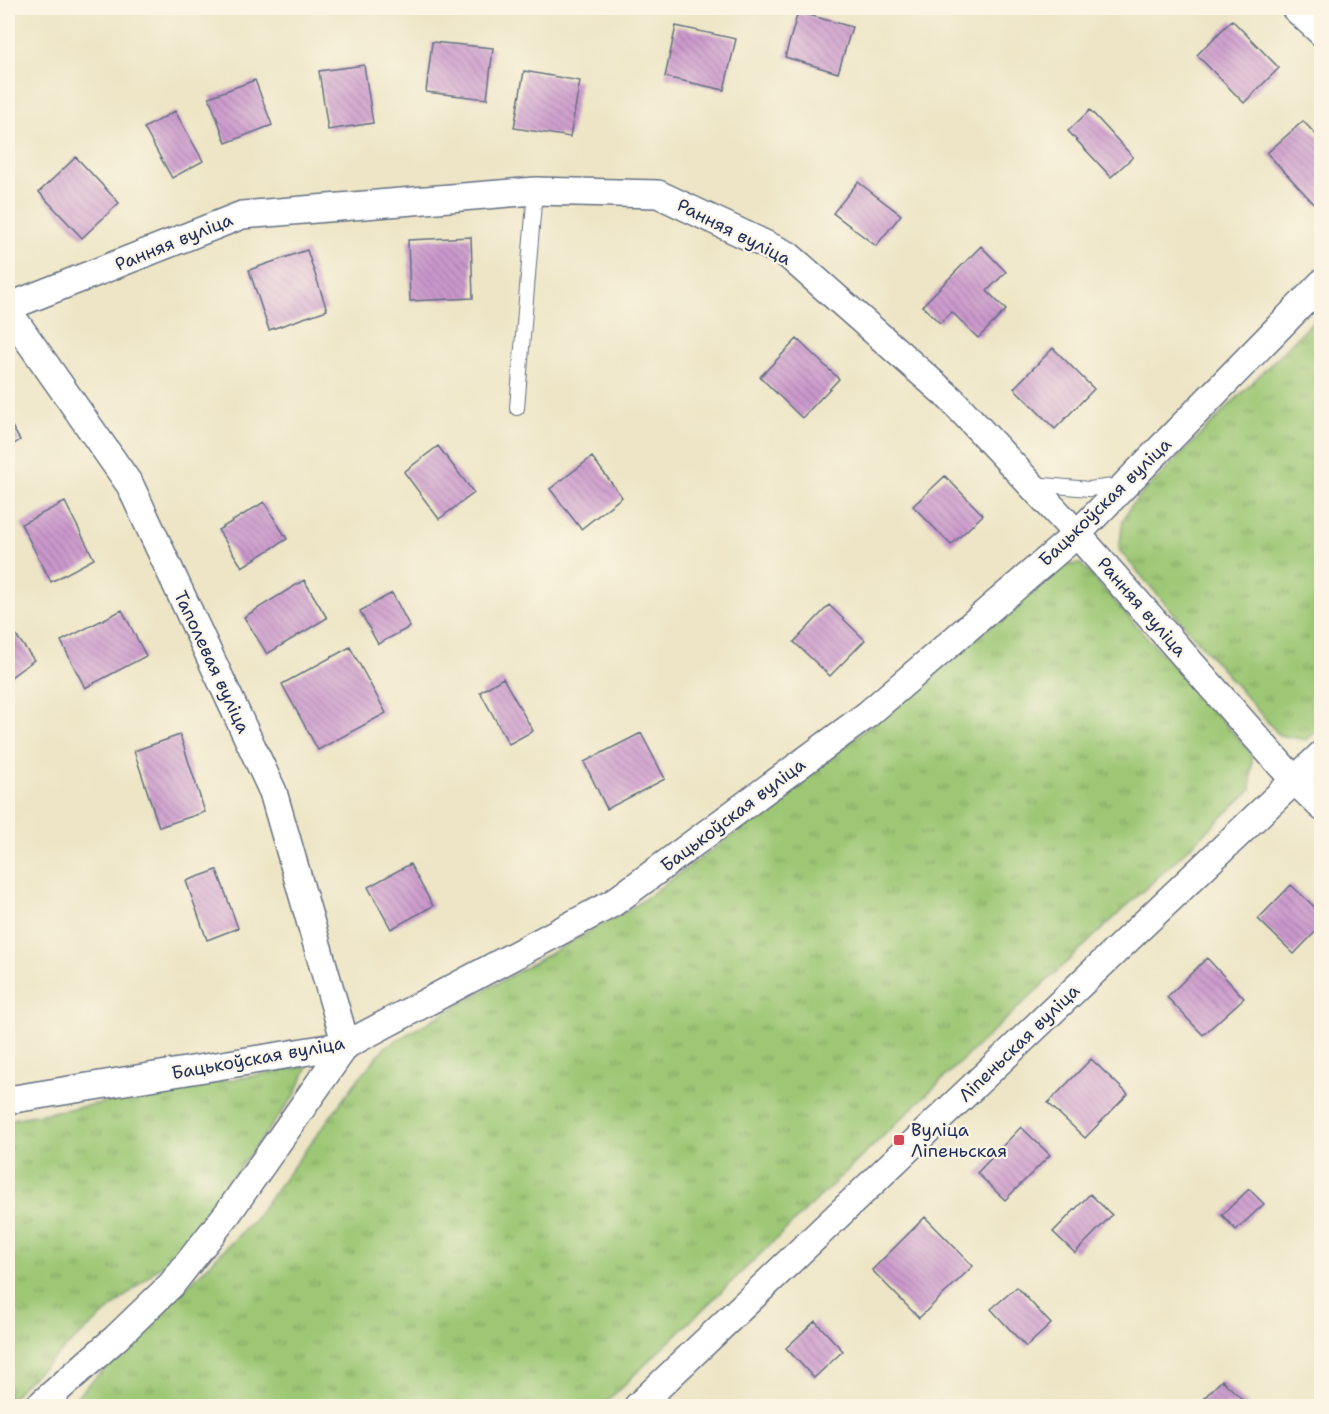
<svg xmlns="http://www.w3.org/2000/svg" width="1329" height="1414" font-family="'Shantell Sans',sans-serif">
<defs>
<pattern id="grass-tufts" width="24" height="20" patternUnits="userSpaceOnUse" patternTransform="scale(1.5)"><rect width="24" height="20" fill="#9dc774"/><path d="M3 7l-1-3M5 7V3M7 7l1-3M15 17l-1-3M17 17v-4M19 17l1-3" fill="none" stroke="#7fa262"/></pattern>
<pattern id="building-back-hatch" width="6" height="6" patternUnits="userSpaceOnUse" patternTransform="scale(1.5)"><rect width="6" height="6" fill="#cb98cc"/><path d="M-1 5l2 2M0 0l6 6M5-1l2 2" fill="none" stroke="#a47ca9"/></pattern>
</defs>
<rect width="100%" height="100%" fill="#fcf5e5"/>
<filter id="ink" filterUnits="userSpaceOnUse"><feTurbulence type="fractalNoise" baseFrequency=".0167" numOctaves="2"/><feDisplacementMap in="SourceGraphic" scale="12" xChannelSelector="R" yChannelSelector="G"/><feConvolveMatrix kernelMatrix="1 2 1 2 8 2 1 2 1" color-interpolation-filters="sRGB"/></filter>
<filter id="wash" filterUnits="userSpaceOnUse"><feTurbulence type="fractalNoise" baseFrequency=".008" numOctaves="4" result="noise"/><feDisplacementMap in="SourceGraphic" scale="24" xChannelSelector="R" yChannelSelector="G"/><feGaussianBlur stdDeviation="1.35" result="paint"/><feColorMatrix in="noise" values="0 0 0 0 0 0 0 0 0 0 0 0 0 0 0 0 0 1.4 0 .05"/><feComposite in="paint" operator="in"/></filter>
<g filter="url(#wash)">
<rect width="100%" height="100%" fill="#ede5c5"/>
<!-- grass -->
<path fill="url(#grass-tufts)" stroke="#5c7b69" stroke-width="1.5" d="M1321,313L1322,726L1307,740L1279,735L1119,550L1123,520L1132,504Z
M1081,564L1252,754L1251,790L975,1048L602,1406H67L253,1221L359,1078L386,1046L636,905L766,811L1065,565Z
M308,1066L295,1095L173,1255L25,1383L8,1403V1120Z"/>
<g id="blocks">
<!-- building -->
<path fill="url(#building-back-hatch)" d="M798,12L852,27L838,73L785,57Z
M1232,20L1279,68L1244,103L1197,55Z
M676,26L736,39L724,90L665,77Z
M432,42L493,48L487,99L426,92Z
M364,65L373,123L328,130L319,71Z
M524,71L580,81L570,137L514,128Z
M255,80L272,125L226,143L209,97Z
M1090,110L1133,157L1111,177L1068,131Z
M175,111L203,161L172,178L144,128Z
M1303,121L1322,141V202L1317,207L1267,153Z
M76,157L119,203L82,238L39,192Z
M858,182L901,215L876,246L833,213Z
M471,237L473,298L410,301L408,240Z
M981,246L1006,272L987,291L1006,310L978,338L952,312L940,323L922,306Z
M307,250L327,310L269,330L249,270Z
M797,339L839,379L802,418L760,377Z
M1053,348L1094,389L1055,429L1014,388Z
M8,420L20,440L8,448Z
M438,446L474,493L439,519L404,472Z
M592,457L622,497L581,529L550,489Z
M945,476L983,515L951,545L913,506Z
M65,502L94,559L51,582L21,524Z
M264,502L287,539L242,567L218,530Z
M304,580L327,618L267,654L244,617Z
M392,593L410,627L378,644L360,611Z
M829,605L865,640L830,676L794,642Z
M122,610L146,656L85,688L61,641Z
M15,634L34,660L8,679V640Z
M350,647L386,713L318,750L282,684Z
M503,678L533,731L509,744L480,692Z
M641,733L665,779L607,809L584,762Z
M180,735L205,812L159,827L134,751Z
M410,864L433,906L391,929L368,887Z
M217,870L238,928L207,940L186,881Z
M1291,885L1322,914V925L1294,954L1258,919Z
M1207,958L1244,998L1203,1035L1167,997Z
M1091,1059L1128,1094L1085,1138L1048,1103Z
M1021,1127L1050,1155L1005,1200L977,1173Z
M1249,1189L1264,1204L1236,1230L1222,1215Z
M1090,1194L1112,1215L1075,1253L1053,1232Z
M925,1217L973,1266L919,1318L872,1270Z
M1017,1287L1051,1324L1026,1347L991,1309Z
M815,1321L843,1351L814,1378L786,1348Z
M1222,1380L1249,1406H1196Z"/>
</g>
</g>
<g filter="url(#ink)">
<use href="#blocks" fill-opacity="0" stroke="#646f82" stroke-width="1.5"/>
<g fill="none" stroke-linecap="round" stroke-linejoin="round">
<!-- lane casing -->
<g stroke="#646f82" stroke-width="16">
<path id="lane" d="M517,408L535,191
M1033,484L1089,489L1121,485"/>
</g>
<!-- street casing -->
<g stroke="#646f82" stroke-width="30">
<path id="street" d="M1295,8L1322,33
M8,307L242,215L535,191L658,194L788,255L951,399L1077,534L1294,780L1322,807
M8,311L130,485L273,792L346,1045L228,1213L171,1285L116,1338L39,1406
M8,1100L346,1045L613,903L868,714L1077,534L1322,283
M638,1406L1322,754"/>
</g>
<!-- lane -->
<use href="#lane" stroke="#fff" stroke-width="14"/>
<!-- street -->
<use href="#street" stroke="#fff" stroke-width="27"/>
</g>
</g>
<!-- markers -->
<rect fill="#d1495b" stroke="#fcf5e5" stroke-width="2" x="893" y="1134" width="12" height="12" rx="3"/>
<g text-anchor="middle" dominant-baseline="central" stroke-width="4.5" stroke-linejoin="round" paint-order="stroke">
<!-- street labels -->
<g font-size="18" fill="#1b2f5e" stroke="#fcf5e5">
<text transform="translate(734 232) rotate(27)">Ранняя вуліца</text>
<text transform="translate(174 242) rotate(-22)">Ранняя вуліца</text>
<text transform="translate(1105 502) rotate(-44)">Бацькоўская вуліца</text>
<text transform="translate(1142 607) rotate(49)">Ранняя вуліца</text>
<text transform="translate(212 662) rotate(65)">Таполевая вуліца</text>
<text transform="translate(733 815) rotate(-37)">Бацькоўская вуліца</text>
<text transform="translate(1019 1043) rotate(-44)">Ліпеньская вуліца</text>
<text transform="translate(258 1058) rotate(-10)">Бацькоўская вуліца</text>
</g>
<!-- poi labels -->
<g font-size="18" fill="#1b2f5e" stroke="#fcf5e5" text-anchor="start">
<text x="911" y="1130">Вуліца<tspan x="911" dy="21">Ліпеньская</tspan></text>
</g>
</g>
<!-- margin -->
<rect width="1329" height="1414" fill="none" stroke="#fcf5e5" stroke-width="30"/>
</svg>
